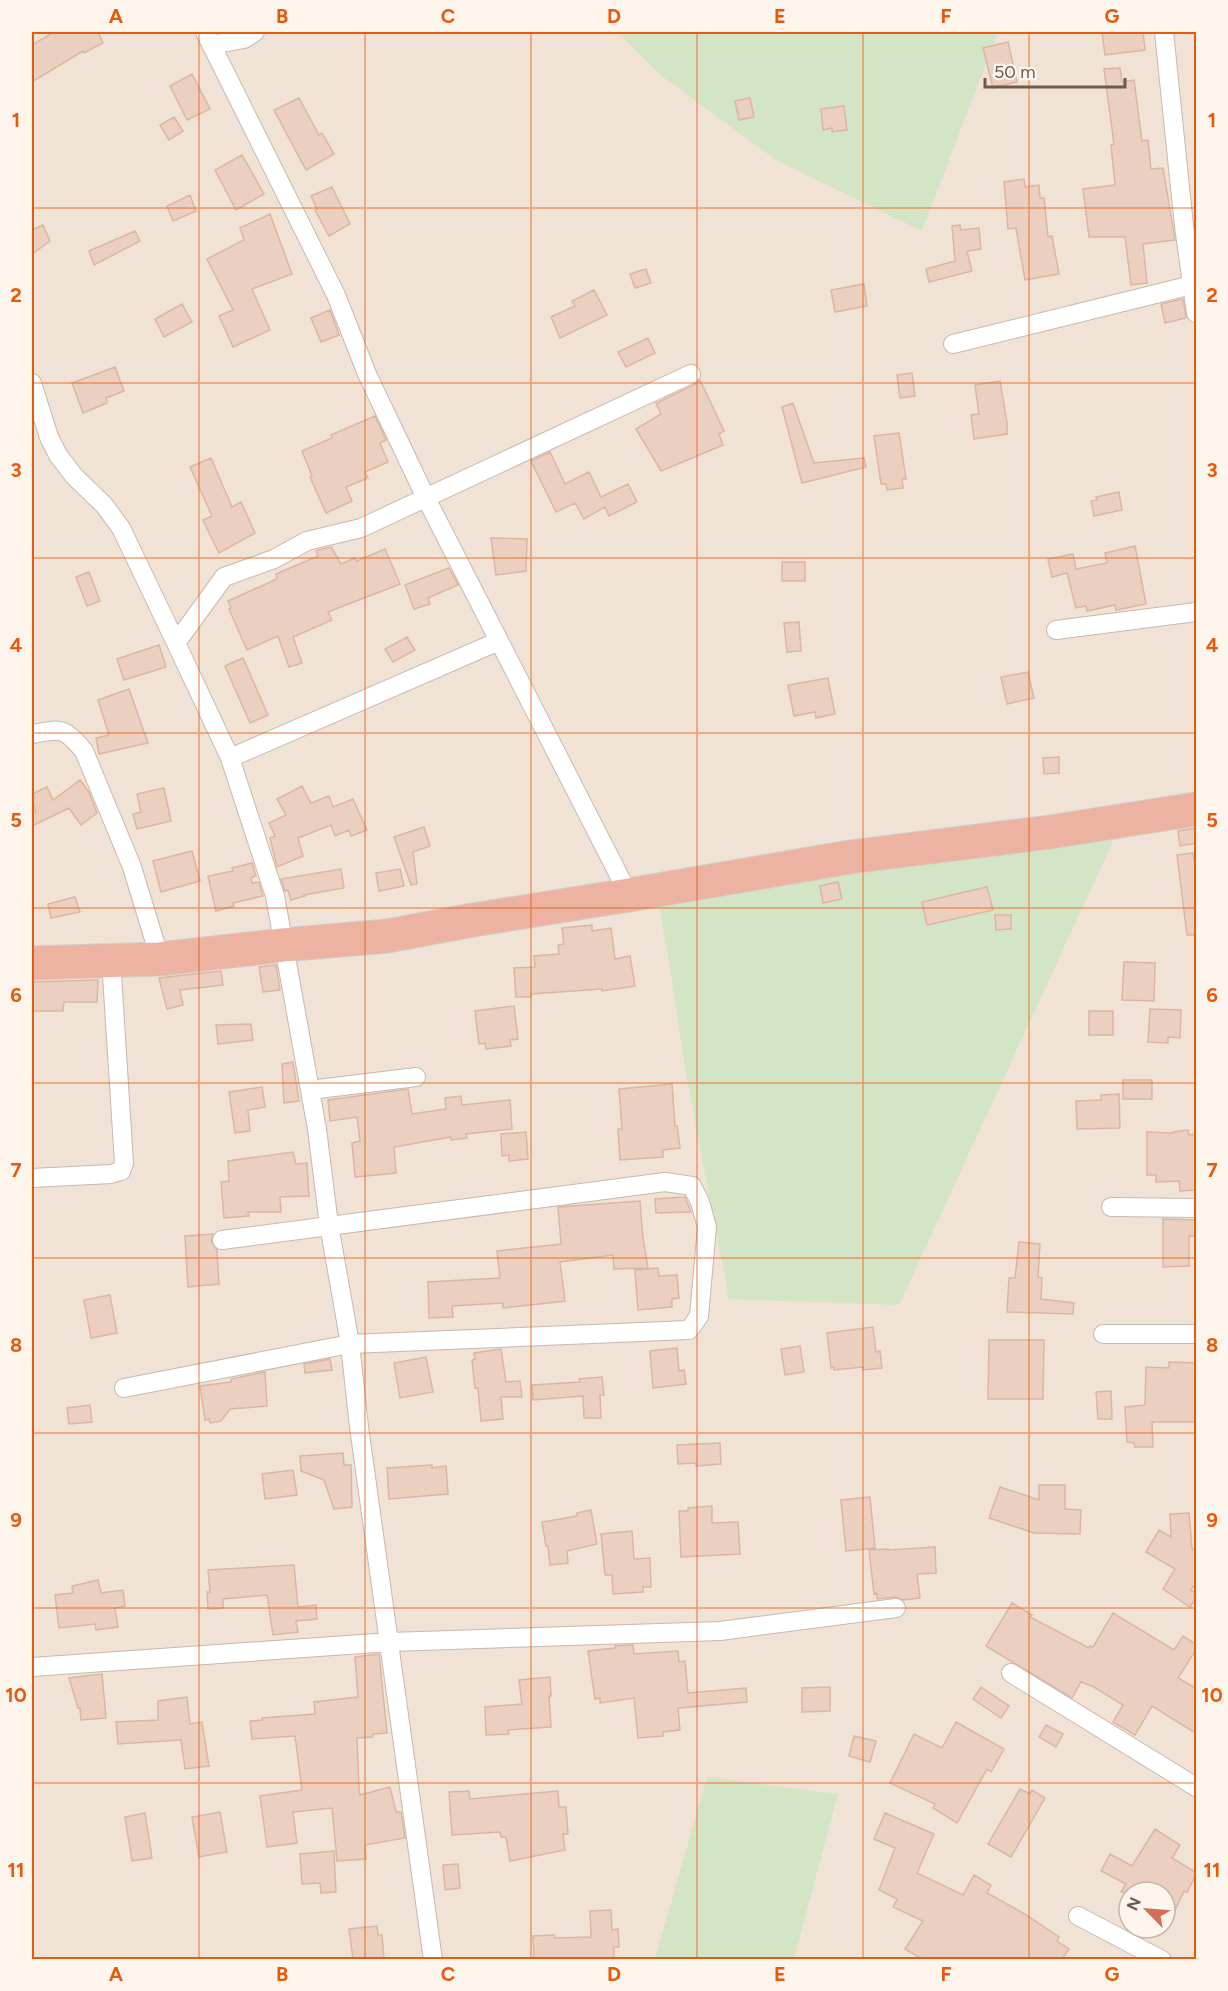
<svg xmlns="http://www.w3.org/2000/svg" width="1228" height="1991" font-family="Figtree,sans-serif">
<rect width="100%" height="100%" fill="#f9f0e5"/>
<!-- residential -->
<path fill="#f0e2d5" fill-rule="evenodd" d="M32,32H1196V1959L32,1960ZM1129,1892H1165V1928H1129Z"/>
<!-- green -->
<path fill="#d4e5c6" d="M617,32H998L922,231L776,160L659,74Z
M1114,839L899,1305L729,1299L685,1068L668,955L659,907L821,876L911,863Z
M707,1777L838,1794L794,1959H655Z"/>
<!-- building -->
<path fill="#ebcfc0" stroke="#dcb6a3" stroke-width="1.5" d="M54,32H98L103,43L84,53L83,51L32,82V45Z
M1102,32H1143L1145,50L1105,55Z
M1008,42L1017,82L993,88L983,48Z
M1120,68L1122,82L1134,80L1142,141L1148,140L1151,169L1163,168L1175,240L1143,244L1147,283L1131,285L1125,237H1089L1083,189L1115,185L1111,145L1114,144L1104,69Z
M192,74L210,109L187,120L170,86Z
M299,98L319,135L322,133L334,154L306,170L274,110Z
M750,98L754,117L739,120L735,101Z
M844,106L847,130L832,132V128L823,130L821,109Z
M174,117L183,131L169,140L160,125Z
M242,155L264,194L236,210L215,170Z
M1024,179L1025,187L1039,185L1040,198H1044L1048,237L1052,236L1059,274L1025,280L1016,228L1008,229L1004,182Z
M332,187L350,224L329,236L315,210L317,209L311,196Z
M190,195L196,211L173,221L167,206Z
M270,214L292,274L252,289L270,330L233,347L219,316L233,310L207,259L244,240L240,228Z
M43,225L50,241L32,254V230Z
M960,225L961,230L979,228L981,249L967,251L972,271L929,282L926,269L955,261L952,226Z
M135,231L140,241L94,265L89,251Z
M646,269L651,283L635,288L630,274Z
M864,284L867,306L835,312L831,290Z
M594,290L607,315L560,338L551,317L575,306L572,301Z
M1183,299L1186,318L1165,323L1161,304Z
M182,304L192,322L164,337L155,319Z
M330,310L339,335L321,342L311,318Z
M648,338L655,353L626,367L618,352Z
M115,367L124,391L106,398L107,403L83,413L72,383Z
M912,373L915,396L900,398L897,375Z
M700,380L724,431L719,434L723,445L661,471L636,429L661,414L656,403L696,384Z
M1000,381L1007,423V434L974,439L971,415L979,414L975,385Z
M793,403L814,463L864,458L866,467L802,483L782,407Z
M375,416L386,440L380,443L388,462L365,472L368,478L346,487L352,501L326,513L310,477L312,476L302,451L332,438L331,435Z
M899,433L906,479H902L903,488L887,490L886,484H881L874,436Z
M550,452L565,484L589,472L601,497L628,484L637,502L609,516L605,507L584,519L575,503L556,512L531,461Z
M211,458L232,507L241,502L255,533L219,553L203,520L212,516L190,467Z
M1119,492L1122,510L1094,516L1091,501L1097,500L1096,497Z
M491,538L527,539L526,571L496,575Z
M1135,546L1146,604L1116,610L1115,605L1087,611L1086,606L1076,608L1067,573L1052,577L1048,559L1073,554L1076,569L1107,563L1105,553Z
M331,547L341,564L355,558L357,561L385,549L400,584L328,612L332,620L293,637L302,663L289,667L278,636L247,650L229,609L231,608L228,601L277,579L276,574L318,556L316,551L318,550Z
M782,562H805V581H782Z
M449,568L458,585L428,598L430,604L414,609L405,585Z
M89,572L100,601L87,606L76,577Z
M799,622L801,651L787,652L784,623Z
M407,637L415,650L393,662L385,649Z
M159,645L166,667L124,680L117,659Z
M243,658L268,715L250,723L225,666Z
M1028,672L1034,698L1007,704L1001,677Z
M828,678L835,714L816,718L815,712L794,716L788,685Z
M129,689L148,743L99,754L96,738L109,735L98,700Z
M1059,757V773L1044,774L1043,758Z
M80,780L89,792L97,813L81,825L69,808L32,826V815L36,812L32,802V794L47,787L53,800Z
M302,786L311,803L329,796L333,807L353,799L367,830L351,836L349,830L335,836L331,825L298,838L303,856L277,867L270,838L275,836L269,823L286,815L277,799Z
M164,788L171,821L137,829L133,814L141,812L137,794Z
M424,827L430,846L413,852L417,884L411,885L394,837Z
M1197,828V843L1180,846L1178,831Z
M192,851L200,881L161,892L153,861Z
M1193,853L1197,879V935H1187L1177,855Z
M252,863L256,876L251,878L252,883L259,882L263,896L233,903L234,906L216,911L208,876L233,871L232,868Z
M341,869L344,888L304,895L305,896L291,900L288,890L285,891L281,879Z
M400,869L404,886L379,891L376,873Z
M838,882L842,899L823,903L820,886Z
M987,887L993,910L927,925L922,902Z
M75,897L80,912L51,918L48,904Z
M995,915H1011V929L996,930Z
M592,925V931L611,928L615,959L630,956L635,986L602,991V989L531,994V997H516L514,968L535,967L534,956L559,954L558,945L564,944L562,928Z
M1124,962L1155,963L1154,1001L1122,1000Z
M276,965L280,990L263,992L259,967Z
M221,971L223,985L180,990L183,1005L167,1009L159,978Z
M98,980L97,1002H64L63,1011H32V982Z
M514,1006L518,1039L510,1040L511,1046L486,1049L485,1043L479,1044L475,1011Z
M1150,1009L1181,1010L1180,1038L1168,1037V1043L1148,1042Z
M1089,1011H1113V1035H1089Z
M251,1024L253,1040L218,1044L216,1025Z
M293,1062L299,1101L284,1103L282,1064Z
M1123,1080H1152V1099H1123Z
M672,1084L675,1126H677L680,1148L663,1150V1157L620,1160L618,1129H622L619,1089Z
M262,1087L265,1107L248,1110L250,1131L235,1133L229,1092Z
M408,1089L412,1114L446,1109L445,1098L461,1096L462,1105L510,1100L512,1129L466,1134L467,1138L451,1140V1137L394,1147L396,1173L355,1177L352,1143L360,1141L357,1117L330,1121L328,1100Z
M1119,1094L1120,1128L1077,1129L1076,1101L1101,1100V1095Z
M1188,1130L1189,1135L1197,1134V1190L1180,1191L1179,1181L1156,1182V1175H1147V1132L1173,1133V1132Z
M526,1132L528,1159L509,1161V1155L502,1156L501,1134Z
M293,1152L296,1164L307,1163L309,1196L280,1197L281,1212H248L249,1216L224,1218L221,1182L229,1181L228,1161Z
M685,1197L691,1212L656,1213L655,1199Z
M640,1201L643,1239L648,1268L614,1269L613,1255L560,1262L565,1301L503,1308V1303L452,1306L453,1317L429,1318L428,1282L500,1278L497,1251L561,1244L558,1207Z
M1163,1219L1197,1220V1236H1189V1266L1163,1267Z
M213,1234L211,1241L217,1250L219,1284L188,1287L185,1236Z
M1019,1242L1040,1244L1038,1277L1042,1278L1041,1299L1074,1303L1073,1314L1007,1312L1009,1278H1015Z
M658,1268L659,1276L677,1275L679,1298L672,1299V1307L638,1310L635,1270Z
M110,1295L117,1333L91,1338L84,1300Z
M873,1327L876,1352L880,1351L882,1368L863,1370V1367L834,1370V1367L831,1368L827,1333Z
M989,1340H1044L1043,1399H988Z
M800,1346L804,1372L785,1375L781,1349Z
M677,1348L679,1371L684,1370L686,1384L653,1388L650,1351Z
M501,1349L506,1382L520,1381L522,1397H501L503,1419L481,1421L478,1388H475L472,1360L475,1359L474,1353Z
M426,1357L433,1392L400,1398L394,1363Z
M330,1359L332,1370L305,1373L304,1364Z
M1169,1362L1197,1363V1422H1152L1153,1447H1135L1134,1443L1127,1442L1125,1407L1145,1405L1146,1367L1169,1368Z
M265,1372L267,1406L230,1409L221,1421L210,1423L209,1419L205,1420L200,1386L231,1382V1379Z
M602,1377L604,1395H600L601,1418H584L583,1396L533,1400L532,1385L580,1382L579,1379Z
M1111,1391L1112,1419H1098L1096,1392Z
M90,1405L92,1422L69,1424L67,1408Z
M720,1443L721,1464L696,1466V1463L678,1464L677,1445Z
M343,1453L344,1465H351L352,1507L334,1509L324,1480L301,1471L300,1456Z
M432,1465V1468L446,1466L448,1494L389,1499L387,1468Z
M293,1470L297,1495L265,1499L262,1474Z
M1039,1485H1065V1509L1081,1510L1080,1534L1034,1533L989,1518L1000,1487L1039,1500Z
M870,1497L875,1548L846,1551L841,1500Z
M712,1506V1523L738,1522L740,1554L681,1557L679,1511H688V1508Z
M591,1510L597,1544L567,1551L568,1563L550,1565L548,1546H546L542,1522L577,1516V1513Z
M1189,1513L1192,1549L1197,1551V1581L1191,1590L1197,1594V1596L1190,1607L1163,1589L1175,1569L1146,1552L1159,1530L1171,1537L1170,1514Z
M632,1531L634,1559L650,1558L651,1587H643V1592L613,1594L612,1575H605L601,1534Z
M935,1547L936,1573L917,1574L920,1598L903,1600L895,1597L877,1599V1593L874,1594L869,1550L888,1549V1550Z
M294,1565L298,1607L316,1605L317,1619L296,1621L298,1632L273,1635L267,1595L223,1599V1608L208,1609L207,1592H210L208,1570Z
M98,1580L101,1593L123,1590L125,1606L115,1608L118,1627L96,1630L95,1624L59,1628L55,1595L73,1593L72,1586Z
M1012,1603L1032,1615L1030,1617L1089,1648L1090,1646L1093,1647L1113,1613L1174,1650L1183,1636L1197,1645V1648L1178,1678L1197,1689V1734L1152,1706L1135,1735L1113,1722L1123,1705L1094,1687L1081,1682L1072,1698L986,1646Z
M633,1645L634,1654L678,1651L679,1662L685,1661L688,1693L746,1688L747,1702L678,1708L680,1730L663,1732V1736L638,1738L634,1698L600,1703V1698L595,1699L588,1651L615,1648V1646Z
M379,1654L387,1733L373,1734V1737L357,1738L359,1789L360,1795L390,1787L396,1812H401L405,1838L365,1845L366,1859L337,1861L332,1808L293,1812L297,1843L267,1847L260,1796L302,1790L295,1736L252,1739L250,1721L262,1720V1718L315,1714L314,1702L358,1697L355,1657Z
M102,1674L106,1718L81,1720L80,1708H78L69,1678Z
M550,1677L551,1696H549L551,1727L508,1730L509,1734L486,1735L485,1707L522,1704L519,1680Z
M830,1687V1711L802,1712V1688Z
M981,1687L1009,1706L1001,1718L973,1699Z
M187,1697L190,1724L202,1722L209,1766L185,1769L181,1740L118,1744L116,1722L158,1720V1701Z
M956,1722L1004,1749L991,1772L987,1769L957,1823L933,1808L935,1804L890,1783L914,1734L942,1748Z
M1046,1725L1063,1734L1056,1747L1039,1737Z
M854,1736L876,1741L870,1762L849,1756Z
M1020,1789L1030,1794L1032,1790L1045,1798L1011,1857L988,1844Z
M469,1791L470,1799L558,1791L559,1807H566L568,1834H563L565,1850L510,1861L506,1837H501L500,1832L452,1835L449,1792Z
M220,1812L227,1852L199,1857L192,1817Z
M145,1813L152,1858L132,1861L125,1817Z
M885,1813L934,1834L917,1873L963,1895L974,1875L991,1885L987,1893L1023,1913L1059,1937L1057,1941L1069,1949L1062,1959H922L905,1949L923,1921L893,1907L897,1899L879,1890L895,1848L874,1839Z
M1155,1829L1180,1845L1172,1858L1197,1873L1187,1892L1184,1891L1165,1932V1892H1121L1126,1884L1101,1871L1110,1854L1132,1866Z
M334,1851L336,1892L321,1893L320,1883L302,1884L300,1854Z
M458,1864L460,1888L445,1890L443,1865Z
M611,1910L612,1930L618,1929L619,1947H614V1959H534L533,1936L554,1935L555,1938L591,1937L590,1911Z
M377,1926L378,1935H382L384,1959H353L349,1929Z"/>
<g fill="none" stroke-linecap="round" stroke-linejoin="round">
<!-- street casing -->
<g stroke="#c9b8ad" stroke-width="20">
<path id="street" d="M205,32L336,295L367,374L426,498L629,895
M1164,32L1184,226L1196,313
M211,45L244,39L255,32
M953,344L1196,284
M32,383L49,437L58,455L74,476L104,505L121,528L176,643L230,758L275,896L317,1129L329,1225L350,1344L359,1427L433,1960
M1056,630L1196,612
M176,643L224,577L274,559L307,541L361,528L691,374
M32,734C61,729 63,726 84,751L132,867L160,959
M230,758L499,641
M310,1090L416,1077
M32,1178L111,1174L121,1171L124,1163L111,960
M1111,1207L1196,1208
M1103,1334H1196
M124,1388L350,1344L689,1330L699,1316L707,1227L700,1202L692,1186L665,1182L222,1240
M32,1667L390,1642L720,1631L896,1608
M1011,1673L1196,1787
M1078,1916L1162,1960"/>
</g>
<!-- highway casing -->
<g stroke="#d4cdca" stroke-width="35">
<path id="highway" d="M32,963L160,959L283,945L387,936L473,920L629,895L850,857L1050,832L1196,809"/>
</g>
<!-- street -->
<use href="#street" stroke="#fff" stroke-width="18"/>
<!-- highway -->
<use href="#highway" stroke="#ecb3a3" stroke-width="33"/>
</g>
<!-- grid -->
<path fill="none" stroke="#e8590c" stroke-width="1.5" stroke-opacity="0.55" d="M199,32V1960M365,32V1960M531,32V1960M697,32V1960M863,32V1960M1029,32V1960M32,208H1196M32,383H1196M32,558H1196M32,733H1196M32,908H1196M32,1083H1196M32,1258H1196M32,1433H1196M32,1608H1196M32,1783H1196"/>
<!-- border -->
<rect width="1228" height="1991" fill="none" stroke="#fdf5eb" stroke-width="66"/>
<!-- north arrow -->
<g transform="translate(1147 1910) rotate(295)"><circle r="28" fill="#fdf5eb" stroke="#c4b6ac" stroke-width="1.5"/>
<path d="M0-4.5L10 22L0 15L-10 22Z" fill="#d46e59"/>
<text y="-9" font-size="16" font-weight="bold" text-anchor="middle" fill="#6f584e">N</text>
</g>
<!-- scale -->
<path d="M985 78v9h140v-9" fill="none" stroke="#6f584e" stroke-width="3"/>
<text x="994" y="78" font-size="18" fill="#6f584e" stroke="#fdf5eb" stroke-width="4.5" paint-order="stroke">50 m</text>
<rect x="33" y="33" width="1162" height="1925" fill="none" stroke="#e8590c" stroke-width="2"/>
<g font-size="20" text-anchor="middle" font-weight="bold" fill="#e8590c">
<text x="116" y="23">A</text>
<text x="282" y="23">B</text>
<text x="448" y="23">C</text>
<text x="614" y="23">D</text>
<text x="780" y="23">E</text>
<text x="946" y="23">F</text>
<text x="1112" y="23">G</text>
<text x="16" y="127">1</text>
<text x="1212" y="127">1</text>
<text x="16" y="302">2</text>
<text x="1212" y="302">2</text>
<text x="16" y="477">3</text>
<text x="1212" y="477">3</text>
<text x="16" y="652">4</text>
<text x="1212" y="652">4</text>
<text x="16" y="827">5</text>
<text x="1212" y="827">5</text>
<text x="16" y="1002">6</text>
<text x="1212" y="1002">6</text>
<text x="16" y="1177">7</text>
<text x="1212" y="1177">7</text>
<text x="16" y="1352">8</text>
<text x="1212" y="1352">8</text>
<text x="16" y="1527">9</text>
<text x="1212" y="1527">9</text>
<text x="16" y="1702">10</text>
<text x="1212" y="1702">10</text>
<text x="16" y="1877">11</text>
<text x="1212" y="1877">11</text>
<text x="116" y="1981">A</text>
<text x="282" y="1981">B</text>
<text x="448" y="1981">C</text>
<text x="614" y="1981">D</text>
<text x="780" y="1981">E</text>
<text x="946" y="1981">F</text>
<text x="1112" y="1981">G</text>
</g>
</svg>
